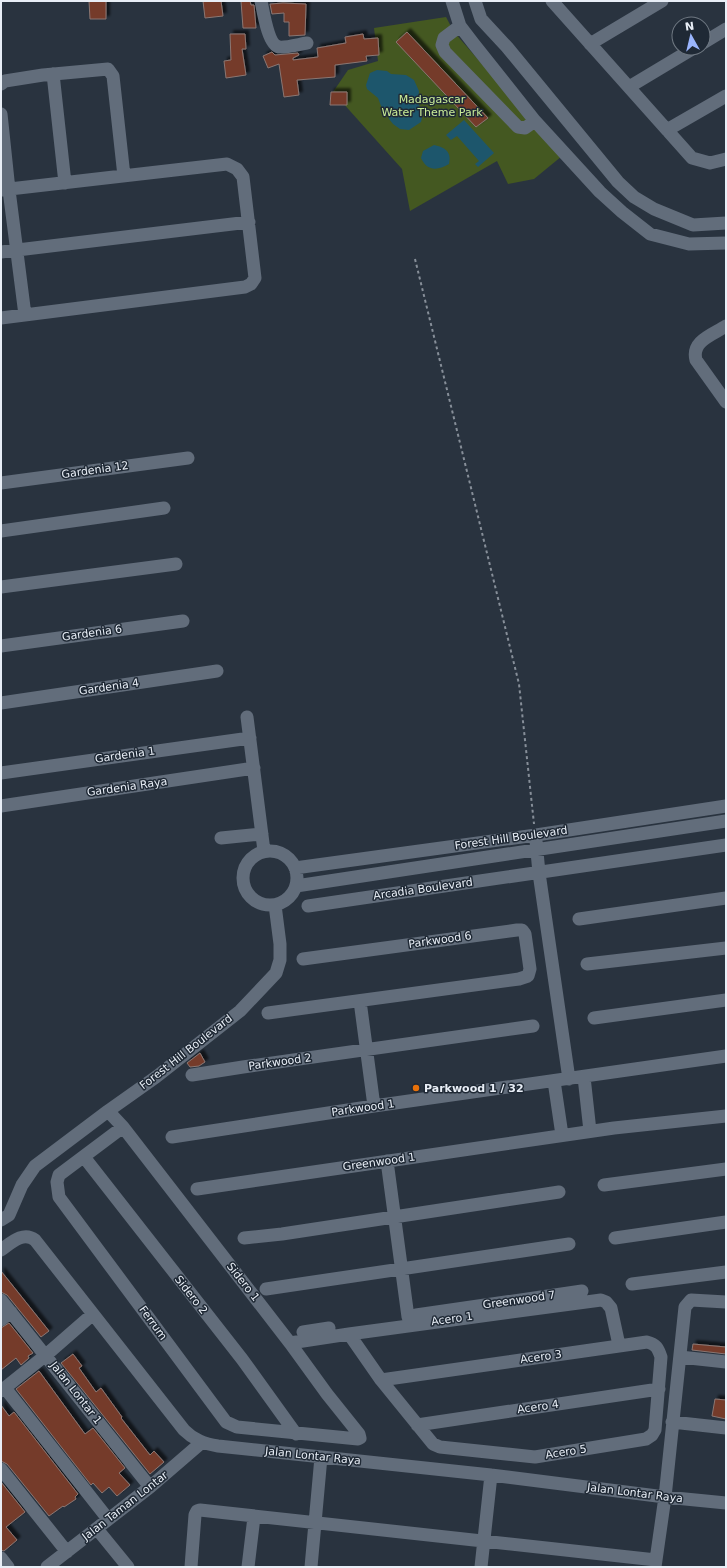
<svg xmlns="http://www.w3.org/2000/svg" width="727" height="1568" font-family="'DejaVu Sans',sans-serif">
<defs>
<filter id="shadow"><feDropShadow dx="3.5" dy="-3.5" stdDeviation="1" flood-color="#0009"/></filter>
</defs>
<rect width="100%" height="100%" fill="#29333f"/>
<!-- green -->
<path fill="#445821" d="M446,17L454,32L562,156L534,179L508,184L497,161L410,211L402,169L333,92L348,70L378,61L374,28Z"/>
<!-- water -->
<path fill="#1d566c" d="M377,70L387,71L391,74L406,75L414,80L419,91L418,103L422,111V118L421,122L409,130L400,129L393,124L389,119L388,114L381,106L378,98L367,89L366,85L370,73Z
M464,120L494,153L478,167L475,164L479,161L457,136L451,140L446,135Z
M434,145C445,147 452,152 449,164C437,171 427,171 421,158L423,151Z"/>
<!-- building -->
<path fill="#743a2c" stroke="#8b7772" filter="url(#shadow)" d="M89,1H106V19H90Z
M203,1H221L223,16L205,18Z
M241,1H250L251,5H254L256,28H243Z
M283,3L306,4L305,35L289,36V22H284V13L272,14L270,4Z
M407,32L488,118L476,127L396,42Z
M230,34H245L246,49H242L246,75L226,78L224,61L231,60Z
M363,34L364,39L378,38L379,55L366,56L367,61L335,65V77L297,80L299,95L284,97L279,64L268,68L263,56L272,52L275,55L298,53L299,55L293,58V60L318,57L317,48L346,43L345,37Z
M331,92H347V105H330Z
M200,1053L205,1062L199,1066L190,1067L187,1063Z
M1,1271L49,1331L41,1337L7,1295L1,1292Z
M9,1323L33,1353L28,1356L29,1358L21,1365L16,1358L1,1370V1328Z
M693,1344L726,1347V1354L692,1350Z
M73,1354L82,1366L79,1368L96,1392L101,1388L122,1417L121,1418L150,1455L154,1451L164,1462L150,1474L61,1363Z
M39,1371L85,1434L93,1428L125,1468L119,1473L130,1485L117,1496L109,1487L102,1493L93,1483L91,1485L16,1389Z
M715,1399L726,1400V1419L712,1416Z
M1,1405L9,1416L14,1412L78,1494L75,1497L76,1499L64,1507L63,1506L49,1516L7,1464L1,1461Z
M1,1482L25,1512L6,1527L17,1540L4,1551L1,1550Z"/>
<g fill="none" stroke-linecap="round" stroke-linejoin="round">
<!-- path -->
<path stroke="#878f99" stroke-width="2" stroke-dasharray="3 3" stroke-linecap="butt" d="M415,259L519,684L534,824"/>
<!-- minor -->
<path stroke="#626d7b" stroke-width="13" d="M261,1C263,10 268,45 279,47C285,48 300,44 307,43
M452,1L460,26L473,43L535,121L600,192L622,212L650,234L689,244L726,243
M475,1L481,19L507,47L618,182L634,197L654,209L693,225L726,223
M552,1L692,158L710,163L726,159
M460,26L444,38L442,45L445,52L518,127L525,128L535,121
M703,43L726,29
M590,44L662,1
M53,74L65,183
M1,84L5,81L43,75L108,69L113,76L124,176
M629,87L694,48
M1,114L9,190L25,315
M667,130L726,96
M1,190L227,164L237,169L243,177L255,278L251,284L245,287L1,318
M1,252L249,222
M726,326C712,335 691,341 696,360L726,402
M1,483L188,458
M1,531L164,508
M1,587L176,564
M1,646L183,621
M1,703L217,671
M247,717L264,851
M1,773L250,738
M1,806L254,768
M221,838L262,834
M536,841L539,873L569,1079
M243 878a27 27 0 1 1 54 0a27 27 0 1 1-54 0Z
M295,868L536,835L726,806
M296,886L726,821
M308,906L726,845
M579,919L726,898
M587,964L726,948
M360,1001L374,1106
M268,1013L519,979L528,976L530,969L525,934L522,930H517L303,959
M594,1018L726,1000
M192,1075L243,1067L533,1026
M584,1077L590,1131
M554,1081L562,1135
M108,1111L123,1127L290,1343L327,1394L359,1434L360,1438L358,1439L237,1427L226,1422L59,1197L57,1182L59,1175L123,1127
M172,1137L374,1106L726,1056
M84,1157L242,1359L296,1434
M387,1161L408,1317
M604,1185L726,1169
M197,1189L614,1128L726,1116
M1,1220L9,1215L22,1185L35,1166L108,1111L156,1077L240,1011L276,973L280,960V944L275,905
M244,1238L282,1234L559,1192
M615,1238L726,1222
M1,1250C11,1243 23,1231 35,1240L184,1430C194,1440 204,1444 218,1446L491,1475L665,1497L726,1503
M632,1284L726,1272
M266,1289L569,1244
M1,1300L150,1487
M416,1315L582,1291
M1,1320L11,1312
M303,1332L329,1328
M349,1334L381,1380L433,1444L440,1447L535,1457L646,1439L652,1435L655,1430L661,1357C658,1348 656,1344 647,1342L381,1380
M290,1343L349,1334L601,1300L606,1302L611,1308L619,1345
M680,1357L726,1362
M5,1388L108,1519
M1,1391L46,1355L93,1314
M672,1422L726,1428
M417,1425L659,1389
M1,1469L67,1552
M97,1529L128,1567
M1,1558L8,1567
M47,1567L150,1487L201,1443
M191,1567L195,1515L197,1511L200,1510L656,1560
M248,1567L254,1517
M311,1567L321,1457
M481,1567L491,1475
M655,1567L665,1497L685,1307L691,1300L726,1302"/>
</g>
<!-- markers -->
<circle fill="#e8710a" stroke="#1f2935" stroke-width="1.5" cx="416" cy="1088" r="4"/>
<g text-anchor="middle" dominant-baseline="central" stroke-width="3" stroke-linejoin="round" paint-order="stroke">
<!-- park labels -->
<g font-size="11" fill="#caed98" stroke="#1f2935">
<text x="432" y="99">Madagascar<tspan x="432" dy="13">Water Theme Park</tspan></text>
</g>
<!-- street labels -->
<g font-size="11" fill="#e8eef6" stroke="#1f2935">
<text transform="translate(95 470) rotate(-8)">Gardenia 12</text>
<text transform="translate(92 633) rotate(-8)">Gardenia 6</text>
<text transform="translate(109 687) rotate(-8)">Gardenia 4</text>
<text transform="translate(125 755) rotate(-8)">Gardenia 1</text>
<text transform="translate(127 787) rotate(-8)">Gardenia Raya</text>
<text transform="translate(511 838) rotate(-8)">Forest Hill Boulevard</text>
<text transform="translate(423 889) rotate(-8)">Arcadia Boulevard</text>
<text transform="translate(440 940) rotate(-8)">Parkwood 6</text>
<text transform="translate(186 1052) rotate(-38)">Forest Hill Boulevard</text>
<text transform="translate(280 1062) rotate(-8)">Parkwood 2</text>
<text transform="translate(363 1108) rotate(-8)">Parkwood 1</text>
<text transform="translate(379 1162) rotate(-8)">Greenwood 1</text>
<text transform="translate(243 1282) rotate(52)">Sidero 1</text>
<text transform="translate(191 1295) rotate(52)">Sidero 2</text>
<text transform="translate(519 1300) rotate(-8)">Greenwood 7</text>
<text transform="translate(452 1319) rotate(-8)">Acero 1</text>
<text transform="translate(153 1323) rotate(54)">Ferrum</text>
<text transform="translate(541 1357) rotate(-8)">Acero 3</text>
<text transform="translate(76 1393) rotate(52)">Jalan Lontar 1</text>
<text transform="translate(538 1407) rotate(-8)">Acero 4</text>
<text transform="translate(566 1452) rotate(-9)">Acero 5</text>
<text transform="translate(313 1456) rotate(6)">Jalan Lontar Raya</text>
<text transform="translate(635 1493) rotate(7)">Jalan Lontar Raya</text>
<text transform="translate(125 1506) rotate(-38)">Jalan Taman Lontar</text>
</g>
<!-- poi labels -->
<g font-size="11" font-weight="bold" fill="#e8eef6" stroke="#1f2935" text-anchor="start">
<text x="424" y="1088">Parkwood 1 / 32</text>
</g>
</g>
<!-- border -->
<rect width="727" height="1568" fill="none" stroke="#e8eef6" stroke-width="4"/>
<!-- north arrow -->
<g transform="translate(691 36) rotate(352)"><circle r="19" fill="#1f2935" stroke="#6f7882"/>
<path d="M0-3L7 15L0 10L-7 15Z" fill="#9ab5fd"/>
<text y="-6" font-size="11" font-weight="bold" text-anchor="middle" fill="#e8eef6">N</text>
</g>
</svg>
